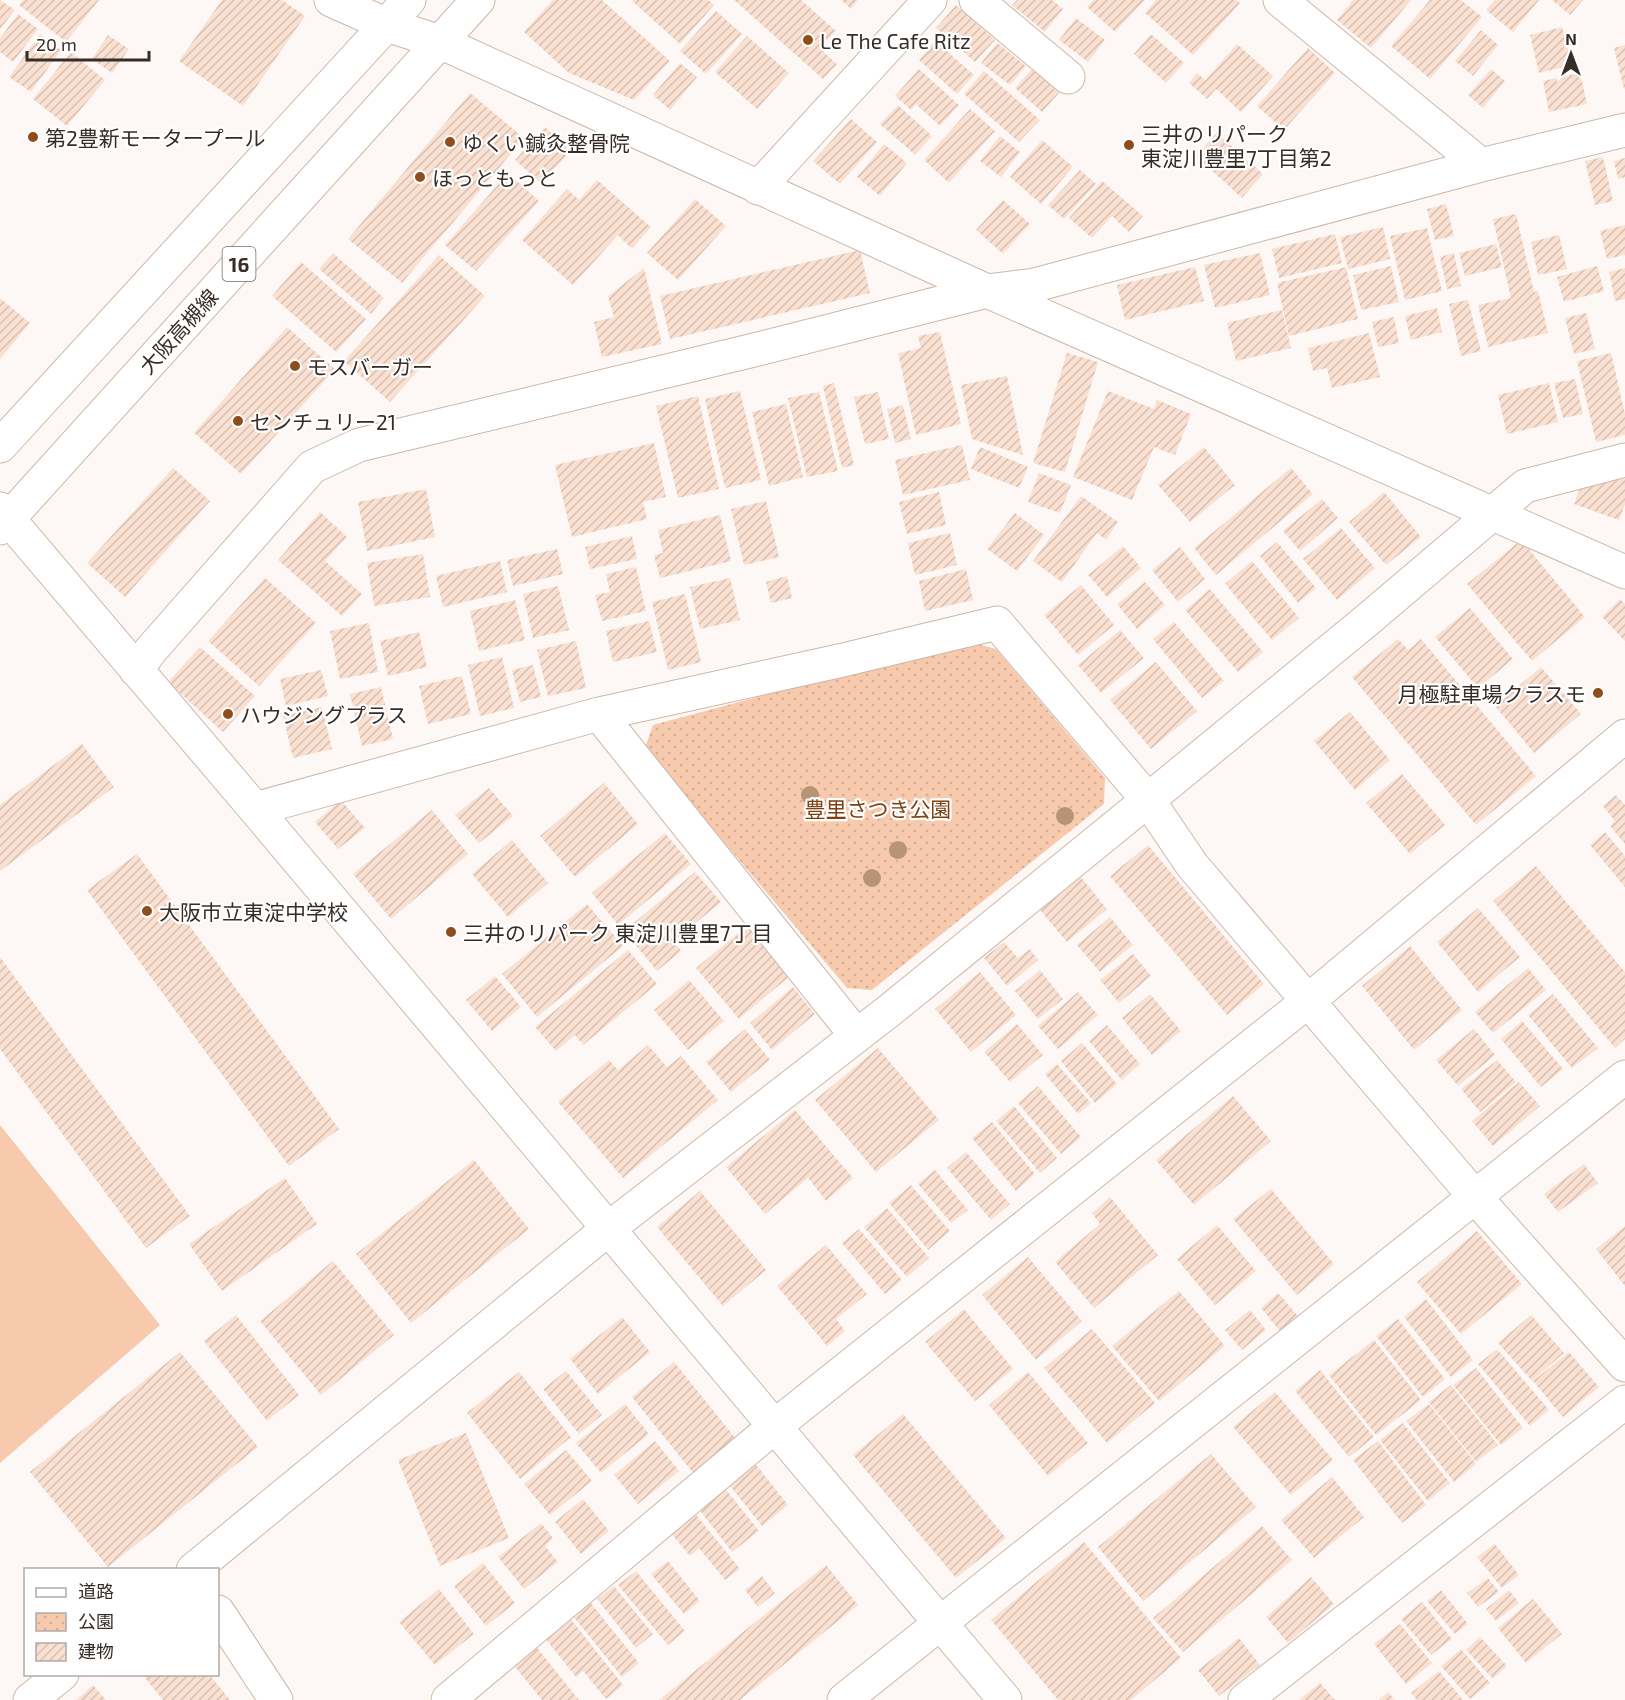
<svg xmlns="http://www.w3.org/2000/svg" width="1625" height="1700" font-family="'Exo 2','Noto Sans JP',sans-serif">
<defs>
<pattern id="park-dots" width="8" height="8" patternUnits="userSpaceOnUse" patternTransform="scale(1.5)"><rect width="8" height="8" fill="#f7c9ad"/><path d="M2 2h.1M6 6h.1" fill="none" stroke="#d4ad95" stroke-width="1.8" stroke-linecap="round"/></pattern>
<pattern id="building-hatch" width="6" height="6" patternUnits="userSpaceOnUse" patternTransform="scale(1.5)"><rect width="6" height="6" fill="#f9e0d1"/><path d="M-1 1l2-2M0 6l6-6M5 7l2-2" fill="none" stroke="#d6c0b3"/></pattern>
</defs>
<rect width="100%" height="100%" fill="#fdf8f5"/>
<!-- park -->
<path fill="url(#park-dots)" d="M967,641L996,649L1105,778L1104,804L872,990L847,988L645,748L653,725Z"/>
<!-- garden -->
<path fill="#f7c9ad" d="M0,1125L160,1325L0,1463Z"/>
<!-- building -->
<path fill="url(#building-hatch)" d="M0,0L15,10L0,29Z
M23,0H99L66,42L19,5Z
M222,0H282L305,16L243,106L179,61Z
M553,0H602L670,61L634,100L569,73L524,32Z
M631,0H708L714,5L680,44Z
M734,0H801L836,31L819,48L837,64L823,79Z
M841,0H858L851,9Z
M1017,0H1052L1063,9L1045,32L1012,5Z
M1093,0H1145L1115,32L1087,7Z
M1156,0H1236L1240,3L1193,55L1145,13Z
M1353,0H1411L1371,48L1337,20Z
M1430,0H1461L1482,17L1430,79L1391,46Z
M1495,0H1539L1513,32L1486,10Z
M1552,0H1583L1570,15Z
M956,5L995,40L975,62L936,28Z
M716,11L742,34L706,74L680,51Z
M18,14L38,29L13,62L0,52V38Z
M1076,18L1105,40L1088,62L1059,40Z
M1562,27L1572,65L1539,73L1530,35Z
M1481,30L1498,45L1473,76L1455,61Z
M40,34L61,50L31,92L9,77Z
M1151,34L1184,63L1166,83L1134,54Z
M108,35L129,49L112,73L92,59Z
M747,36L789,73L757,109L715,72Z
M935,41L974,75L957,94L919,60Z
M997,43L1026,66L1010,85L981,63Z
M1237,44L1273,76L1241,112L1216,89L1207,99L1189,83L1197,73L1205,80Z
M1625,45V88L1624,89L1614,48Z
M1308,48L1335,73L1284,130L1257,106Z
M71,52L105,80L67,126L33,99Z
M680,63L697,77L670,110L653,95Z
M919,69L959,105L940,126L916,104L911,110L895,96Z
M1032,69L1059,93L1042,112L1015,88Z
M1491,69L1505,81L1483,108L1468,95Z
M984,71L1040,120L1019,142L964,94Z
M1580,73L1587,104L1549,112L1543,81Z
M470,93L524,138L402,283L348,239Z
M898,105L932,136L915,155L880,124Z
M970,109L995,131L949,183L924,160Z
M851,119L877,142L840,184L813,161Z
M545,127L571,151L541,183L515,160Z
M1217,133L1263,174L1242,198L1196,156Z
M1000,136L1020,152L1001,177L980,161Z
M1042,140L1073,167L1041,204L1010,177Z
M884,144L907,163L880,196L857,177Z
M1603,157L1613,201L1595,205L1585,161Z
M1625,158V177L1618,179L1614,161Z
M1080,170L1096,184L1064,219L1048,205Z
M508,173L539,201L476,271L445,245Z
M597,180L651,227L632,249L618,235L573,285L522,240L567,189L579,200Z
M1102,181L1143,216L1129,232L1112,216L1092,238L1069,218Z
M695,199L726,226L678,280L647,253Z
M1003,200L1030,224L1003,254L976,230Z
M1446,204L1454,236L1435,240L1427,209Z
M1516,214L1534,292L1538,291L1548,333L1488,347L1478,305L1511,298L1493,219Z
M1625,225V255L1607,259L1600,231Z
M1383,227L1390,259L1348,269L1340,237Z
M1427,228L1442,291L1405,300L1390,236Z
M1335,234L1342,263L1279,278L1272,249Z
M1559,235L1567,269L1538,275L1531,242Z
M1496,244L1502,267L1465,276L1459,253Z
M860,250L870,293L670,339L660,296Z
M333,253L384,298L371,314L319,269Z
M1260,253L1270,295L1215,308L1204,265Z
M1454,253L1461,286L1447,289L1440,257Z
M439,255L485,296L390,402L344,361Z
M301,262L366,319L336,352L272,296Z
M1391,266L1399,302L1361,310L1353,275Z
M1597,266L1604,291L1564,302L1557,277Z
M1195,267L1204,301L1125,320L1117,285Z
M1346,267L1358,319L1289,336L1277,283Z
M644,268L662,344L602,357L594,322L614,317L608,296Z
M1625,268V299L1615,301L1609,272Z
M0,298L30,323L0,359Z
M1468,300L1481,351L1461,356L1449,304Z
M1437,308L1442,332L1411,340L1405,316Z
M1282,310L1291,348L1236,361L1227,323Z
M1586,313L1595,349L1574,354L1565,318Z
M1394,317L1399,343L1378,347L1372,322Z
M287,327L335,369L241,474L194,433Z
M940,332L961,424L916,435L898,353L921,348L918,336Z
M1369,333L1380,377L1332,388L1327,368L1313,371L1308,348Z
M1067,353L1098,362L1065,472L1033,463Z
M1611,353L1625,414V435L1596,442L1577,361Z
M1007,376L1023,455L972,439L961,385Z
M1575,379L1583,414L1563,418L1554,383Z
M834,383L854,465L842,468L823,386Z
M1549,383L1558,422L1507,434L1498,395Z
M740,391L761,480L725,488L705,399Z
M1108,391L1154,409L1157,400L1191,414L1175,455L1154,447L1132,500L1073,477Z
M819,392L838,471L807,477L788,398Z
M878,392L889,439L865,444L854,397Z
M698,396L719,489L678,498L656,406Z
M786,404L803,477L769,486L752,412Z
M903,405L911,439L895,443L887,409Z
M654,443L666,497L643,502L647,519L572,537L555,465Z
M962,445L970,480L903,495L895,460Z
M980,447L1028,467L1019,488L971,469Z
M1204,447L1235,485L1190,522L1158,485Z
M173,468L210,501L125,597L87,563Z
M1291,468L1313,494L1216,575L1194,548Z
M1039,473L1071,485L1060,513L1028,502Z
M1613,475L1625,479V504L1619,520L1574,504L1583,480Z
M426,489L435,537L367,551L358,502Z
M939,492L946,525L907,534L899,502Z
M1384,492L1421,537L1386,565L1349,522Z
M1081,496L1118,522L1106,540L1097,533L1062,582L1033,561Z
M1322,499L1338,518L1300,551L1283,531Z
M766,501L779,557L744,565L731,509Z
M320,512L347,537L325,561L362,594L342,616L278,560Z
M1015,513L1044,535L1017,571L987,549Z
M720,515L731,561L660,578L654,555L663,553L658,530Z
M1341,528L1375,568L1337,600L1303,559Z
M950,533L957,565L915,575L908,543Z
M632,536L637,559L590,569L585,547Z
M1521,540L1585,617L1532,661L1467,584Z
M1277,542L1316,588L1298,603L1260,556Z
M1123,546L1141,568L1107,597L1088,575Z
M1180,547L1205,579L1178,602L1152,570Z
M557,549L563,574L513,586L507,560Z
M423,554L430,597L374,606L367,563Z
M500,561L507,592L443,607L436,576Z
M1252,561L1299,618L1272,640L1225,584Z
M636,567L646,611L602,621L595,595L610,592L606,574Z
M966,569L973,600L925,611L919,581Z
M787,576L792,598L771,603L766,582Z
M265,578L316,623L259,686L208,641Z
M730,578L740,620L700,629L690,587Z
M1145,582L1165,605L1137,629L1117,604Z
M1081,585L1114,625L1078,655L1044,615Z
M558,586L569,630L533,638L523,594Z
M1210,589L1263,652L1238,672L1185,610Z
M685,594L701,662L668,670L652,602Z
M1620,599L1625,604V641L1602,617Z
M515,600L525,640L479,651L470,611Z
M1470,608L1513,659L1478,688L1435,637Z
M649,621L657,652L613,662L606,631Z
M1174,622L1224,681L1202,698L1153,639Z
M369,623L378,672L340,679L330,631Z
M1120,630L1144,658L1101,693L1078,665Z
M419,632L427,667L388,676L380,641Z
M1398,639L1408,650L1421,639L1536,776L1476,825L1352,677Z
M576,641L586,688L548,696L537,650Z
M200,647L255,696L223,732L168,682Z
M502,657L514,708L480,716L468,665Z
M1156,662L1197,711L1151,749L1110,700Z
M533,665L541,697L520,702L512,670Z
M1541,667L1581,714L1534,753L1495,706Z
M321,670L328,696L286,706L280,679Z
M462,676L471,714L428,724L419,686Z
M381,687L393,739L362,746L350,694Z
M322,707L332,749L293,758L283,716Z
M1350,712L1390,760L1355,790L1314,741Z
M82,744L114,787L0,871V805Z
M1402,774L1445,825L1410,854L1366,803Z
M604,783L638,824L575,877L540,836Z
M489,788L513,816L479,843L455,815Z
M1616,795L1625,805V844L1610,826L1615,821L1603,806Z
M341,800L365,828L338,849L315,822Z
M432,810L468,854L391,919L353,874Z
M1605,832L1625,856V887L1590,845Z
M665,833L691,864L618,925L592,893Z
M512,840L548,883L508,917L472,874Z
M1148,845L1264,984L1227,1015L1110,876Z
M137,854L339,1129L289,1166L87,890Z
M1536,866L1625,972V1039L1615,1048L1493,901Z
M695,872L721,902L674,941L681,951L657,971L624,931Z
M1080,876L1107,909L1067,942L1040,910Z
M587,904L623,946L537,1017L502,974Z
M1478,908L1520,957L1478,992L1437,942Z
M1110,917L1133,945L1100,972L1077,945Z
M747,926L790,976L739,1019L696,968Z
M1004,942L1018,958L1030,949L1038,960L1007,986L984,958Z
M1410,946L1462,1010L1414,1050L1362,986Z
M628,950L657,984L583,1045L575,1035L556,1051L535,1027Z
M1133,954L1151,976L1119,1003L1100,980Z
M0,957L190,1216L146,1248L0,1049Z
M1528,968L1546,990L1493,1033L1475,1012Z
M1040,970L1063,999L1038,1019L1015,991Z
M980,972L1016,1015L971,1052L935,1009Z
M495,976L521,1007L492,1031L466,1000Z
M689,980L724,1021L688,1050L654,1010Z
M793,987L815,1014L772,1050L750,1023Z
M1078,992L1098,1015L1058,1049L1038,1026Z
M1150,994L1181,1031L1152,1055L1122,1018Z
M1553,994L1598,1048L1572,1068L1528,1015Z
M1522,1021L1563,1069L1541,1087L1501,1039Z
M1017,1024L1043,1055L1010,1082L984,1052Z
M1107,1025L1140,1064L1122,1080L1089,1041Z
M745,1029L770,1060L731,1092L706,1062Z
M1474,1029L1495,1055L1458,1086L1436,1060Z
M1082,1043L1117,1084L1095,1103L1061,1061Z
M648,1045L667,1067L681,1056L718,1100L623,1178L558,1102L609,1060L618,1070Z
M878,1048L939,1120L876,1172L815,1100Z
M1497,1060L1516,1082L1480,1112L1461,1089Z
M1057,1064L1091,1103L1078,1114L1045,1074Z
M1519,1082L1540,1106L1493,1146L1472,1121Z
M1038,1086L1081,1137L1061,1154L1018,1103Z
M1233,1096L1271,1141L1194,1205L1156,1160Z
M1014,1106L1057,1158L1040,1173L996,1121Z
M795,1110L853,1178L826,1201L808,1178L765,1214L726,1167Z
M992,1122L1035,1174L1016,1191L972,1138Z
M966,1152L1010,1204L991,1220L947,1168Z
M474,1160L529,1229L411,1323L356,1254Z
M1584,1164L1598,1183L1558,1212L1544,1194Z
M935,1170L968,1210L951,1223L918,1184Z
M285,1178L317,1224L222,1291L189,1244Z
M911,1185L950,1231L928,1250L889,1203Z
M1271,1189L1334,1264L1297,1295L1233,1219Z
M700,1191L766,1270L723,1306L657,1227Z
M1110,1197L1158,1255L1094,1308L1055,1262L1100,1224L1092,1213Z
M887,1208L929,1258L907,1277L864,1227Z
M1217,1225L1256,1271L1215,1305L1177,1259Z
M1625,1226V1286L1596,1249Z
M859,1229L902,1280L885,1294L842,1243Z
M1477,1231L1522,1284L1461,1334L1417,1282Z
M826,1245L867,1294L836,1319L845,1331L827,1346L777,1286Z
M1028,1257L1082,1321L1036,1360L982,1295Z
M333,1261L394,1335L321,1395L260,1321Z
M1179,1291L1225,1346L1159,1401L1112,1346Z
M1278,1293L1298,1316L1280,1331L1261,1308Z
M1426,1299L1473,1360L1451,1377L1404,1317Z
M964,1309L1013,1369L975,1401L925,1342Z
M1250,1310L1266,1330L1242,1350L1225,1330Z
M236,1315L299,1395L267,1421L204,1341Z
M1531,1315L1564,1353L1532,1381L1498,1343Z
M622,1317L650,1352L598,1394L570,1359Z
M1398,1319L1445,1379L1423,1397L1376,1336Z
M1092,1329L1155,1403L1107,1443L1044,1368Z
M1374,1340L1421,1400L1376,1435L1329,1375Z
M1497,1349L1549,1410L1530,1426L1478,1364Z
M180,1352L258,1447L108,1567L30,1472Z
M1569,1352L1599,1387L1563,1417L1533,1381Z
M674,1362L737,1440L694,1474L632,1397Z
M1476,1368L1523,1428L1501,1445L1453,1385Z
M1320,1370L1374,1437L1349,1457L1295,1391Z
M566,1371L602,1415L579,1434L543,1389Z
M519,1372L571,1437L520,1479L467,1413Z
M1028,1372L1088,1443L1048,1476L989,1405Z
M1451,1385L1498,1445L1476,1462L1429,1402Z
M1275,1392L1333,1460L1291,1495L1233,1427Z
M625,1404L649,1434L601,1473L576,1443Z
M1429,1404L1476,1464L1454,1482L1406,1421Z
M903,1414L1006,1538L956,1578L853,1455Z
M1403,1423L1450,1483L1428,1501L1380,1440Z
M466,1433L509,1538L440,1566L398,1460Z
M655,1441L679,1471L638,1504L614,1475Z
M1378,1441L1426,1505L1402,1523L1353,1460Z
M566,1450L592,1481L550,1515L524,1484Z
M1211,1454L1256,1507L1143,1601L1098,1547Z
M753,1461L788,1505L762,1526L727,1482Z
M1332,1477L1364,1517L1314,1558L1281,1520Z
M724,1487L759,1531L732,1552L698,1508Z
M583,1499L609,1531L581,1554L555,1522Z
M693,1511L740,1569L725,1580L699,1548L690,1556L669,1531Z
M541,1523L553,1538L545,1546L558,1562L524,1589L498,1557Z
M1262,1526L1292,1560L1183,1652L1153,1618Z
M1084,1542L1181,1658L1131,1700H1058L991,1620Z
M1495,1544L1519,1575L1502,1588L1477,1557Z
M668,1561L700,1601L684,1614L651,1574Z
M483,1563L515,1603L486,1626L454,1586Z
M826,1565L858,1605L740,1700H659Z
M636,1571L685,1631L668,1645L618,1585Z
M762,1576L775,1593L758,1607L745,1590Z
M1311,1577L1334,1604L1288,1643L1266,1617Z
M1488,1578L1499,1592L1478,1607L1467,1593Z
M614,1586L653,1634L636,1648L597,1599Z
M439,1589L474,1634L435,1665L399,1622Z
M1441,1590L1468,1624L1455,1634L1427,1601Z
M1509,1590L1519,1603L1496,1621L1486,1609Z
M1533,1599L1562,1634L1526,1663L1498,1628Z
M590,1602L639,1663L622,1677L573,1616Z
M1422,1602L1452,1639L1431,1655L1401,1619Z
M569,1617L623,1685L606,1699L583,1671L576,1677L544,1637Z
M1400,1624L1432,1663L1406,1684L1374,1644Z
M1480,1637L1507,1666L1493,1679L1466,1650Z
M1239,1638L1260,1665L1219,1696L1198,1670Z
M534,1644L579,1700H542L511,1662Z
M1461,1649L1490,1683L1470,1699L1441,1666Z
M1439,1671L1463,1700H1417L1411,1693Z
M142,1674H209L230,1700H163Z
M1320,1683L1335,1700H1299Z
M93,1685L106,1700H76Z
M1388,1692L1395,1700H1379Z"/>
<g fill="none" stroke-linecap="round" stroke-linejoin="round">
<!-- minor casing -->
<g stroke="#ceb7a8" stroke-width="35">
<path id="minor" d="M331,0L387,25L440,42L987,291L1625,572
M976,0L1068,77
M1280,0L1481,165
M758,188L930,0
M0,509L255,809L1005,1700
M136,670L151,650L312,467L359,445L754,350L987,291L1035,285L1481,165L1625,130
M599,714L856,1035
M255,809L599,714L843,660L997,623L1148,800L1192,865L1476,1198L1625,1365
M193,1570L608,1229L890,1010L1148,800L1366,621L1525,486L1625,460
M218,1612L276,1700
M30,1700L62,1674
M448,1700L775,1426L1308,1001L1625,736
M844,1700L1625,1077
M1245,1700L1625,1402"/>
</g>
<!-- major casing -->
<g stroke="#ceb7a8" stroke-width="35">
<path id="major" d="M0,446L409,0
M0,528L478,0"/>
</g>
<!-- minor -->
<use href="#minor" stroke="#fff" stroke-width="33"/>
<!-- major -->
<use href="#major" stroke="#fff" stroke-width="33"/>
</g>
<!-- trees -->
<g fill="#b79378">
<circle cx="810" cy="795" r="9"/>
<circle cx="1065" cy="816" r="9"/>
<circle cx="898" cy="850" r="9"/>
<circle cx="872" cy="878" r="9"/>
</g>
<!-- markers -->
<g fill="#8f4d1c" stroke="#fff" stroke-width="2">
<circle cx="808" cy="40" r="6"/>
<circle cx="33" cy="137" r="6"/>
<circle cx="450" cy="142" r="6"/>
<circle cx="1129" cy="145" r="6"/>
<circle cx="420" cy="177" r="6"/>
<circle cx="295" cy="366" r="6"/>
<circle cx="238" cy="421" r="6"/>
<circle cx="1598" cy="693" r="6"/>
<circle cx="228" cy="714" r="6"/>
<circle cx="147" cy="911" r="6"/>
<circle cx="451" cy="932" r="6"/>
</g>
<g text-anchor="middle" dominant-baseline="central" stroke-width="4.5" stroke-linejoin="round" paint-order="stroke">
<!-- shield labels -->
<rect fill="#fff" stroke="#726c68" stroke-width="1.5" x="222.5" y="247" width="33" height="34" rx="4.5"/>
<g font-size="20" font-weight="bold" fill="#362d27">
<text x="239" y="264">16</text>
</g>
<!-- poi labels -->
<g font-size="21" fill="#362d27" stroke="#fff" text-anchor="start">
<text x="820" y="40">Le The Cafe Ritz</text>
<text x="1141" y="133">三井のリパーク<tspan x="1141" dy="24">東淀川豊里7丁目第2</tspan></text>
<text x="45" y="137">第2豊新モータープール</text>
<text x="462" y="142">ゆくい鍼灸整骨院</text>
<text x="432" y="177">ほっともっと</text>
<text x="307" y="366">モスバーガー</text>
<text x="250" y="421">センチュリー21</text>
<text x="1586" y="693" text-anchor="end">月極駐車場クラスモ</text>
<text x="240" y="714">ハウジングプラス</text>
<text x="159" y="911">大阪市立東淀中学校</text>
<text x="463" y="932">三井のリパーク 東淀川豊里7丁目</text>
</g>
<!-- street labels -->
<g font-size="21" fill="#362d27" stroke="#fff">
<text transform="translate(178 331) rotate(-48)">大阪高槻線</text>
</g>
<!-- park labels -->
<g font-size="21" fill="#7d4112" stroke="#fff">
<text x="878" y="808">豊里さつき公園</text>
</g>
</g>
<!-- legend -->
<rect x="24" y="1568" width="195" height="108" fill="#ffffff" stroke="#afaba9" stroke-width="1.5"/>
<rect x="36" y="1588" width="30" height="9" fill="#ffffff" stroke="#afaba9" stroke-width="1.5"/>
<text x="78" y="1598" font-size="18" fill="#362d27">道路</text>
<rect x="36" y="1613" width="30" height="18" fill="url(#park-dots)" stroke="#afaba9" stroke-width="1.5"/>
<text x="78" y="1628" font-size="18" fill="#362d27">公園</text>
<rect x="36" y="1643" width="30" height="18" fill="url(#building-hatch)" stroke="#afaba9" stroke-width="1.5"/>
<text x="78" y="1658" font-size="18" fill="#362d27">建物</text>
<!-- north arrow -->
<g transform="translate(1571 54)" stroke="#ffffff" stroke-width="4.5" paint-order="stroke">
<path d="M0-4.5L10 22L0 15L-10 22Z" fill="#362d27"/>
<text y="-9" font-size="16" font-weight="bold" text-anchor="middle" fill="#362d27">N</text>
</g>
<!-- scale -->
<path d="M27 51v9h122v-9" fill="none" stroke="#362d27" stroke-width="3"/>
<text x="36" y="51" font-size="18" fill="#362d27" stroke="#ffffff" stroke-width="4.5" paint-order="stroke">20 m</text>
</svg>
